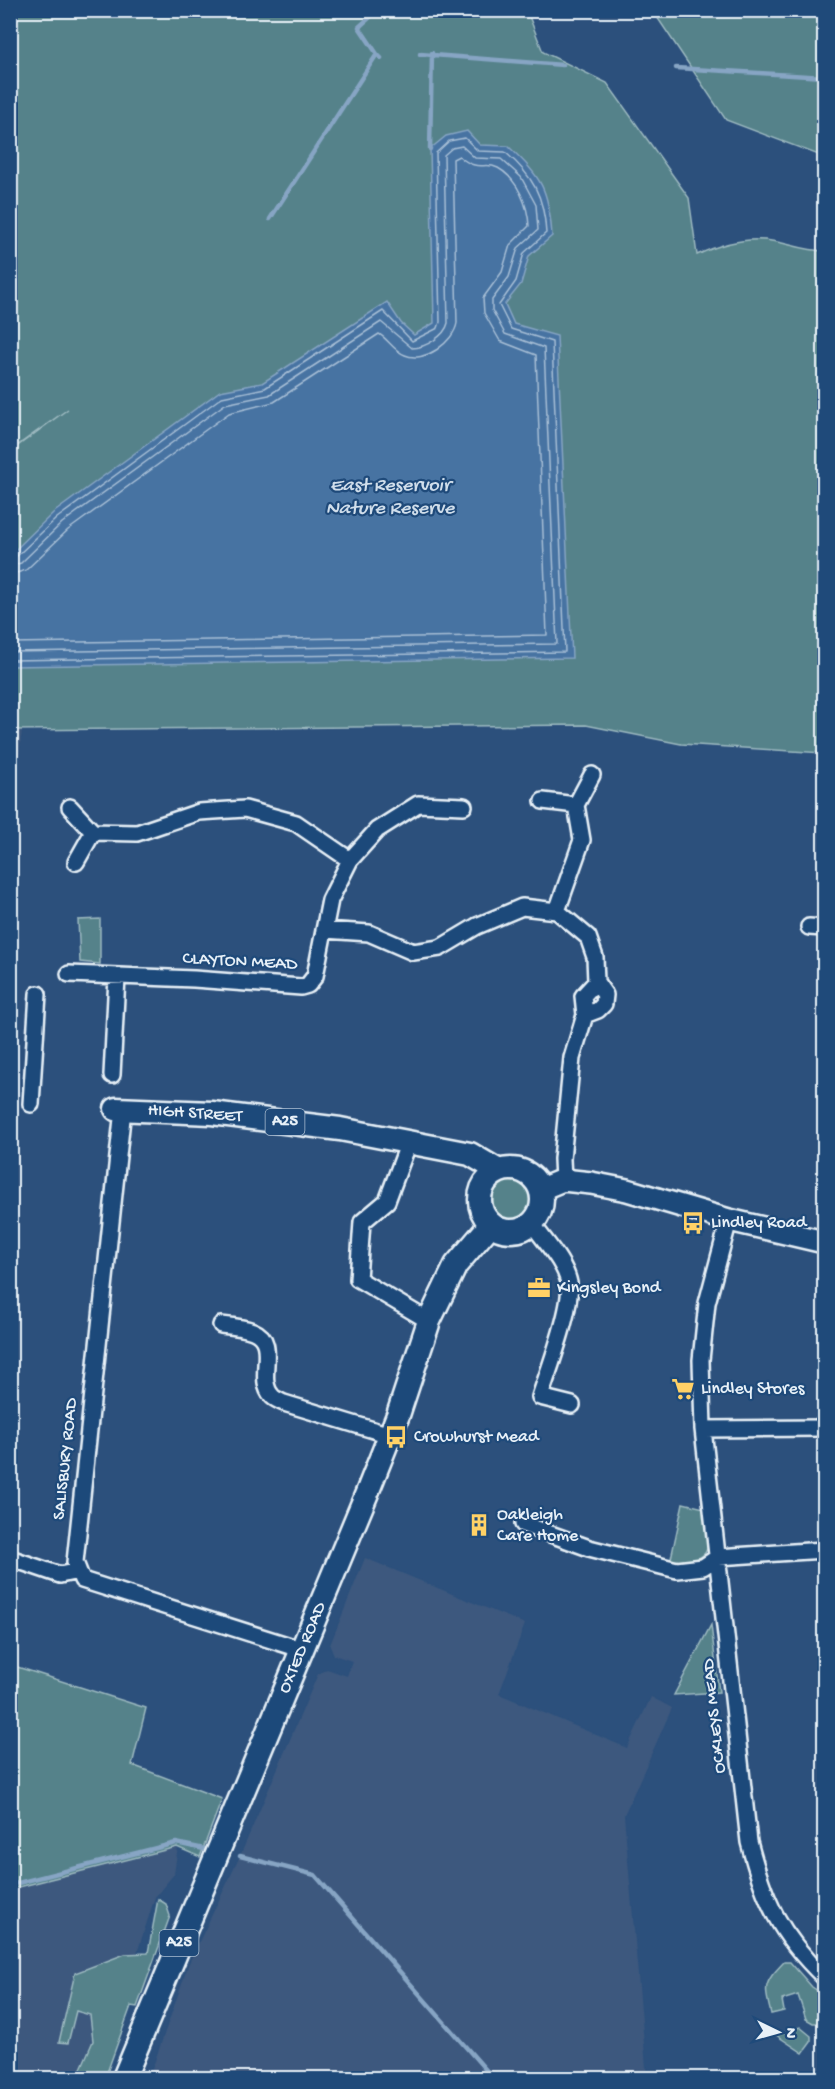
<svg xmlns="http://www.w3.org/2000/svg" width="835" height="2089" font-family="'Gochi Hand',sans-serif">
<rect width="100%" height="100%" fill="#2c507c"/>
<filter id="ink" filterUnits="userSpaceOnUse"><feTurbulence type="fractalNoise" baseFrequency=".0167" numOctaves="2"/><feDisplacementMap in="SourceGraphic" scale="12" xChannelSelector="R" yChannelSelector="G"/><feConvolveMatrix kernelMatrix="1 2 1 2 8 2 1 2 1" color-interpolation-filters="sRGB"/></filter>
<g filter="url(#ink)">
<!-- built -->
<path fill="#3c587e" d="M11,730H22L11,826L10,730Z
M365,1558L525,1624L499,1694L627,1748L651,1697L672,1708L624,1815L647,2078H149L189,1963L240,1856L318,1674L327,1669L347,1676L352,1661L334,1655L330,1645Z
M178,1847L174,1874L155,1897L97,2078H11V1889Z"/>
<!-- green -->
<path fill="#54828a" stroke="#9ebac1" stroke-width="1.5" d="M10,11H527L543,52L607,83L689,198L697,255C718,245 741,238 765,240C785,242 804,251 824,251V753L681,744L586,725L11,730V451L68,409L11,450Z
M653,11H824V157L726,120Z
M100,919V964L80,962L78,920Z
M489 1200a22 22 0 1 1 44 0a22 22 0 1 1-44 0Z
M683,1503L704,1508C708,1551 718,1559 670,1563Z
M711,1625L719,1692L674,1695Z
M11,1665L146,1708L132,1765L222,1799L200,1857L177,1847L11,1889Z
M158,1899L166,1904L170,1916L137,2007L131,2006L105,2078H77L93,2041L90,2015L76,2011L68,2043L59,2042L75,1973L125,1954L148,1953Z
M784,1962H790L812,1987L824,1995V2023H813L806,2019L798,1995L782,2000L784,2011L771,2014C764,1985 763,1984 784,1962Z
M800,2027L811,2036V2042L803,2053L776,2035Z"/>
<!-- water -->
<path fill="#4773a2" stroke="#87a5c4" stroke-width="1.5" d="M467,131L480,145L508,146C542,178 549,189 552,236L529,256L521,284L505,304L514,324L557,336L572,658L11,666V554L53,513L220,391L262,383L387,302L401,323L414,335L434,323L430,149L446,136Z"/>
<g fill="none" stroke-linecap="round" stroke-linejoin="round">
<!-- shore -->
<path stroke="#a8bfd6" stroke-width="1.5" d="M10,558L17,556L57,518L222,397L265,388L383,311L412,341L438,328L440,322L436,153L449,141L465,138L478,151L505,152C533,176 544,196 546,233L524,253L516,281L499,305L511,329L552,342L565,652L10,660
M10,566L21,563L62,523L225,404L269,395L381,322L412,348C425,348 445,336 448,323L444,155L452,148L462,146L475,158L501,159L521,177L536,205L538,230L518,248L509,277L492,300V310L505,334L544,348L557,644L10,652
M10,575L26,570L68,530L229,413L274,402L379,334C388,339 394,351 405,355C424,364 454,342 457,323L453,159L459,156C478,173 484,161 498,168C518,179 528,206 529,226L510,245L502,272L483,298L484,313L500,341L536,355L547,635L10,643"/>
<!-- stream -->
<path stroke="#87a5c4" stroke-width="4.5" d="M377,54L359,27L378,10
M420,54L563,65
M676,68L824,77
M430,149L432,53
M270,219L377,54L381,58
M240,1856L315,1875L493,2078
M10,1885L176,1843L204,1849"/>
<!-- minor casing -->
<g stroke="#e8f1f8" stroke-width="20">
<path id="minor" d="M543,801L576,805L582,840L557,911
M576,805L592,775
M70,807L93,832L137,833L199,812L245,809L296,823L350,860
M76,862L93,832
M809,927L824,928
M325,930L369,933L413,952L440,948L477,926L522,907L557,911L588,937L595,957L596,982L605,995L604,1004L598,1010L585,1015
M69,974L194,979L301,987L308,985L315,976L330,900L350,860L377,830L418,804L464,806
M112,1075L117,977
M31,1104L38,994
M123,1109L75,1562L82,1580L303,1650
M409,1142L387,1201L362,1222L358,1279L429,1321
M563,1180L562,1159L572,1058L585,1015L583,996L596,982
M729,1220L707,1303L701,1360L703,1429L824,1428
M532,1223C544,1241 565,1262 569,1283C573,1306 548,1372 540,1397L572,1405
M221,1325C231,1326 243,1327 253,1331C280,1342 255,1378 272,1396C274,1399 280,1401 284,1403L390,1435
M703,1429L749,1842C764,1900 779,1934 824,1977
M523,1524L589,1548L677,1570L703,1567L718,1557L824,1550
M10,1558L60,1575L78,1571"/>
</g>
<!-- secondary casing -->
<g stroke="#e8f1f8" stroke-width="26">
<path id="secondary" d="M541,1189L563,1180L591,1183L627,1190L729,1220L824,1242"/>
</g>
<!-- primary casing -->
<g stroke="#e8f1f8" stroke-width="27">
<path id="primary" d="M116,1109L212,1113L340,1129L470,1154L499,1171
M480 1200a31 31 0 1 1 62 0a31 31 0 1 1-62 0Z
M124,2078L367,1493L398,1415L429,1321L456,1265L491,1224"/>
</g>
<!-- minor -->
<use href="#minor" stroke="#1f4a7a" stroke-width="15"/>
<!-- secondary -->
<use href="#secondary" stroke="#1f4a7a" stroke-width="21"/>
<!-- primary -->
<use href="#primary" stroke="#1f4a7a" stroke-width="22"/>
</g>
</g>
<!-- icons -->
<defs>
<g id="bus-bare" transform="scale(1.8)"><path d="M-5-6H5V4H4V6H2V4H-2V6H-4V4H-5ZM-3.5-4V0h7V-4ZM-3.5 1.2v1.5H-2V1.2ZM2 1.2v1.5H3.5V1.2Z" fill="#ffd166" stroke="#1f4a7a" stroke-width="2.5" paint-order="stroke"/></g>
<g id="office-bare" transform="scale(1.8)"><path d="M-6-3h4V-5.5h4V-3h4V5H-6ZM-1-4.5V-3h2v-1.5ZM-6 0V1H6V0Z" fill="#ffd166" stroke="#1f4a7a" stroke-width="2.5" paint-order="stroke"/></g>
<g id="supermarket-bare" transform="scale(1.8)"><path d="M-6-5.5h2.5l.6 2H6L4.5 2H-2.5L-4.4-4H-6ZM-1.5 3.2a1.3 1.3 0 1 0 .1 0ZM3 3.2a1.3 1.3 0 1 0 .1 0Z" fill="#ffd166" stroke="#1f4a7a" stroke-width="2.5" paint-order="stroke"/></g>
<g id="building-bare" transform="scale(1.8)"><path d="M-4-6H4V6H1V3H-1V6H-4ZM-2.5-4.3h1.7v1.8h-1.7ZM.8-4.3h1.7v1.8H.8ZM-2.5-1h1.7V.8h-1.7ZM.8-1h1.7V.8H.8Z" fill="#ffd166" stroke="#1f4a7a" stroke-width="2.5" paint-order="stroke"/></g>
</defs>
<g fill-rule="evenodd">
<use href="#bus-bare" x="693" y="1223"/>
<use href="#office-bare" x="539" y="1288"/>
<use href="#supermarket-bare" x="683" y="1389"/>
<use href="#bus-bare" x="396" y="1437"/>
<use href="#building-bare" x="479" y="1525"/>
</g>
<g text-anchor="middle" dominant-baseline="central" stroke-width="4.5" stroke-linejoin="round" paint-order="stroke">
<!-- shield labels -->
<g fill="#1f4a7a" stroke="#acbfd2" stroke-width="1.5">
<rect x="265.5" y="1109" width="39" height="26" rx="4.5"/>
<rect x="159.5" y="1930" width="39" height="26" rx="4.5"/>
</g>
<g font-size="16" font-weight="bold" fill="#e8f1f8">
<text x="285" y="1122">A25</text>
<text x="179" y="1943">A25</text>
</g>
<!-- street labels -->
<g font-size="18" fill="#e8f1f8" stroke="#1f4a7a">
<text transform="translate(240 962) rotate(3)">CLAYTON MEAD</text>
<text transform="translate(195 1114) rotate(4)">HIGH STREET</text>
<text transform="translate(66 1459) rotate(-84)">SALISBURY ROAD</text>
<text transform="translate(303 1648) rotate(-67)">OXTED ROAD</text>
<text transform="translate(715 1716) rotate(-96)">OCKLEYS MEAD</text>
</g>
<!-- poi labels -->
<g font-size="18" fill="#e8f1f8" stroke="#1f4a7a" text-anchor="start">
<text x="711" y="1223">Lindley Road</text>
<text x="557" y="1288">Kingsley Bond</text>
<text x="701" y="1389">Lindley Stores</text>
<text x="414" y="1437">Crowhurst Mead</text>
<text x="497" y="1515">Oakleigh<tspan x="497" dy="21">Care Home</tspan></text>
</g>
<!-- water labels -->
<g font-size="20" font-style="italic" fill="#d0deeb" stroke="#1f4a7a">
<text x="390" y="486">East Reservoir<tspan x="390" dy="23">Nature Reserve</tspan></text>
</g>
</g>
<!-- margin -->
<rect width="835" height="2089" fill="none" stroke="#1f4a7a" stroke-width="36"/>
<rect x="18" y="18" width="799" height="2053" fill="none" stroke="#e8f1f8" stroke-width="2" filter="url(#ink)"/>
<!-- north arrow -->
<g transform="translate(778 2032) rotate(95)" stroke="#1f4a7a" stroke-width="4.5" paint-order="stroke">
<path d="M0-4.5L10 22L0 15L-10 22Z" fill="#e8f1f8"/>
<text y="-9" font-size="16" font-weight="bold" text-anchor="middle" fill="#e8f1f8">N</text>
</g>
</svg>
